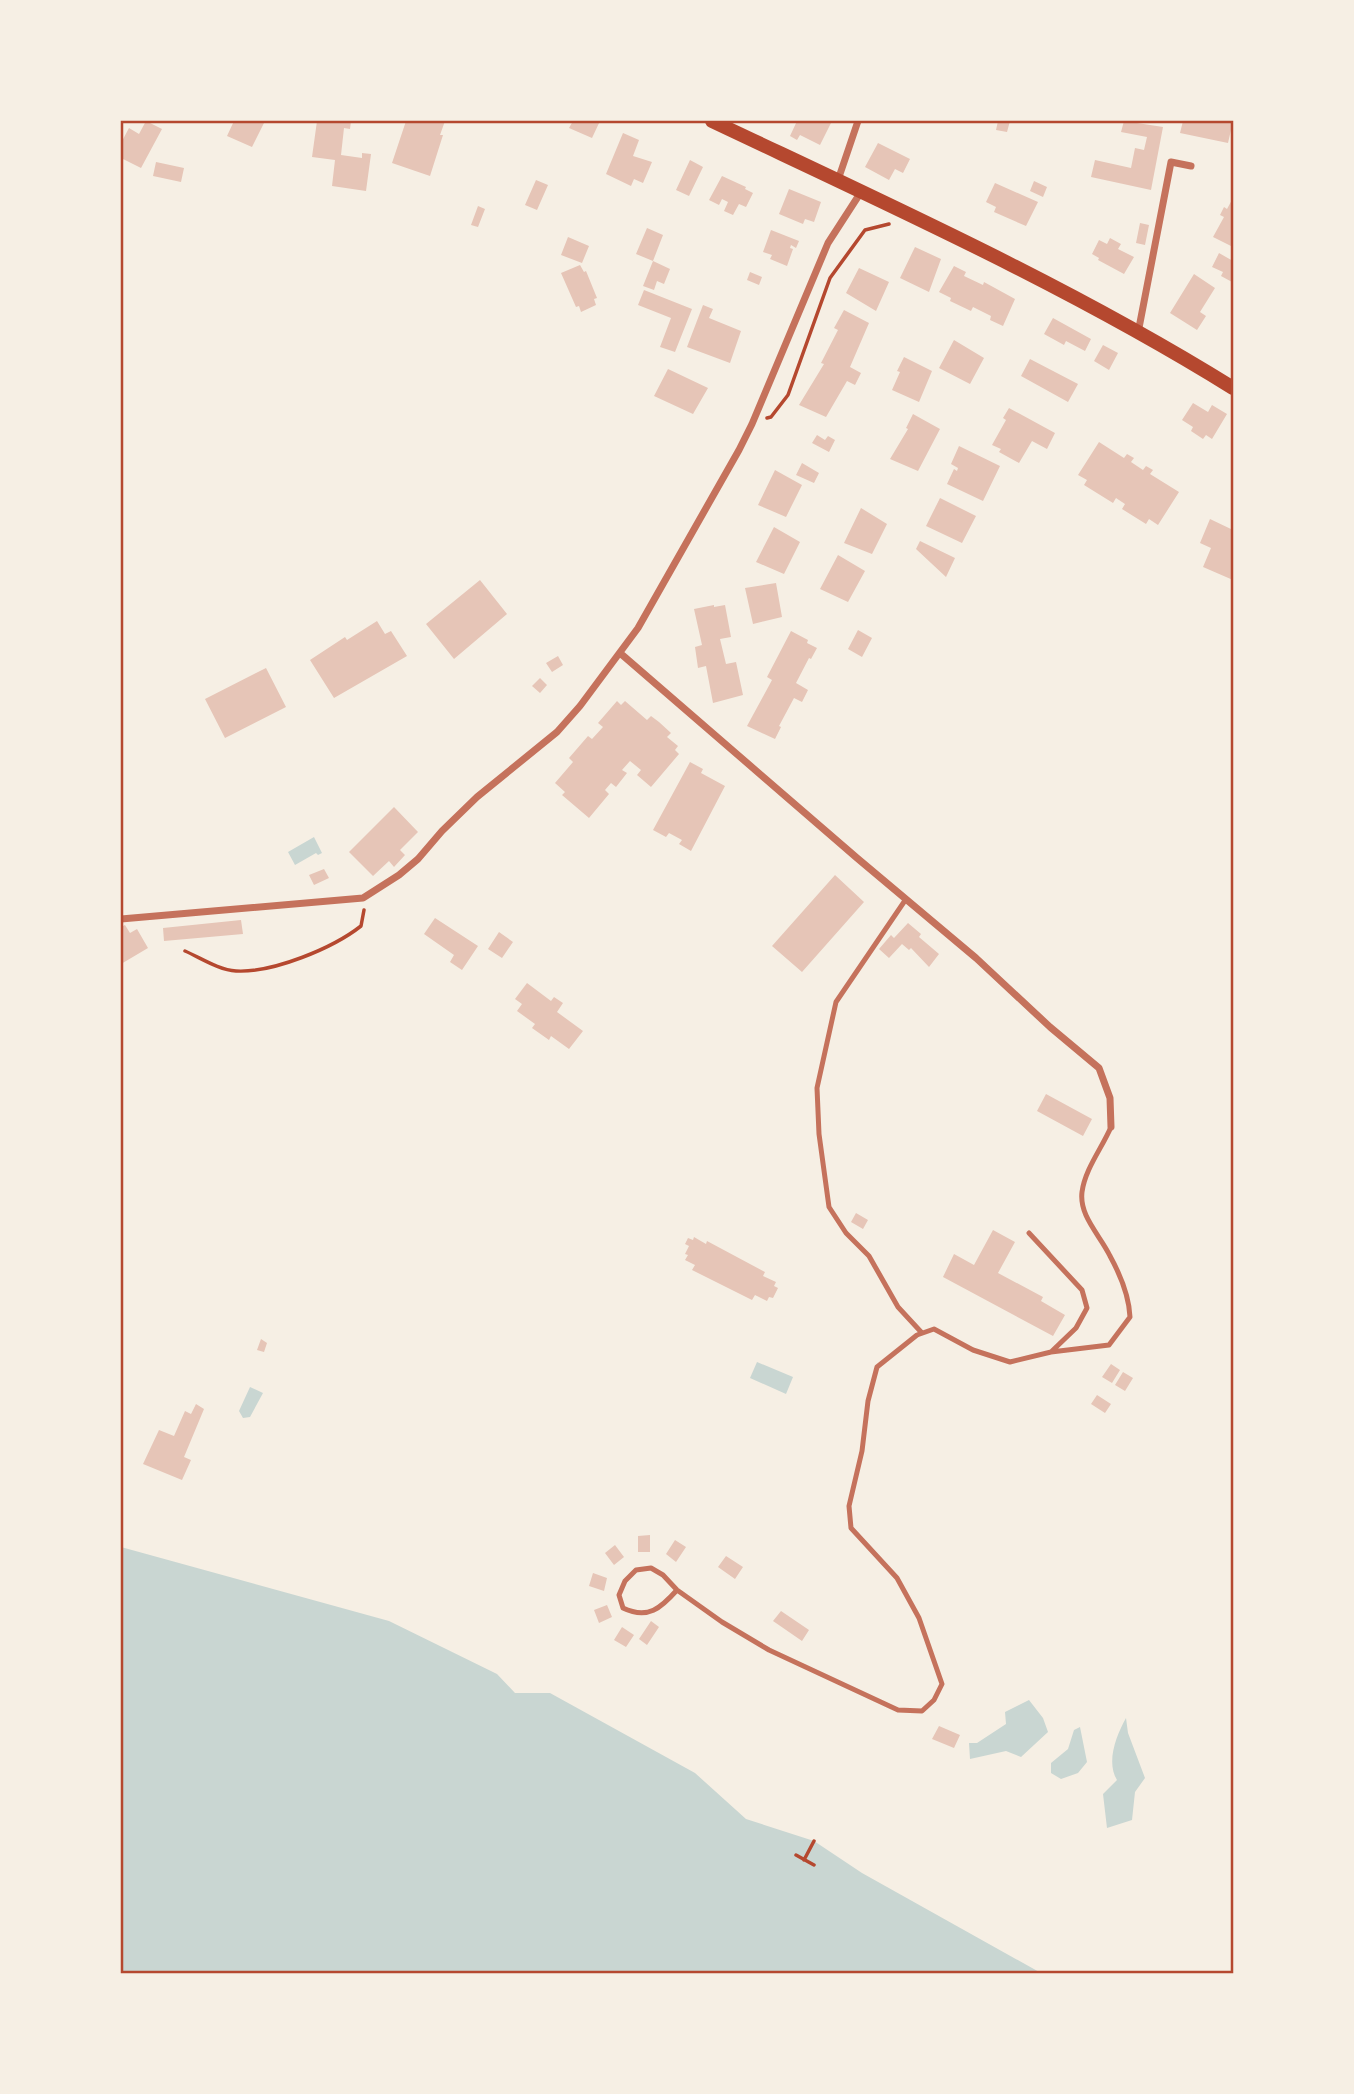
<svg xmlns="http://www.w3.org/2000/svg" width="1354" height="2094" font-family="'Noto Serif',serif">
<rect width="100%" height="100%" fill="#f6efe4"/>
<!-- water -->
<path fill="#c9d6d2" d="M314,837L322,853L318,855L316,853L295,865L288,852Z
M757,1362L793,1377L786,1394L750,1378Z
M250,1387L263,1393L250,1417L243,1418L239,1411Z
M121,1547L389,1621L497,1674L515,1693H550L695,1773L746,1819L814,1841L862,1873L1041,1973H121Z
M1029,1700L1043,1718L1048,1732L1021,1757L1006,1751L970,1759L969,1743H977L1006,1724L1005,1712Z
M1126,1718L1128,1733L1145,1778L1135,1792L1132,1820L1107,1828L1103,1794L1117,1780C1106,1762 1116,1736 1126,1718Z
M1080,1727L1087,1762L1078,1773L1061,1779L1051,1773V1763L1068,1749L1074,1730Z"/>
<!-- building -->
<path fill="#e6c5b7" d="M146,121L162,129L141,168L121,158V143L129,128L139,134Z
M234,121H265L252,147L227,136Z
M317,121H351L350,129L344,128L341,155L362,158V153L371,154L366,191L332,186L335,160L312,157Z
M406,121H445L440,135H443L430,176L392,163Z
M573,121H600L592,138L569,128Z
M797,121H832L820,145L800,135L797,140L790,136Z
M998,121H1010L1007,132L996,130Z
M1124,121L1163,127L1151,190L1091,177L1095,160L1131,168L1135,148L1144,150L1147,137L1121,132Z
M1183,121H1233L1228,143L1180,133Z
M623,133L639,140L633,156L652,162L643,183L634,179L631,186L606,174Z
M878,143L910,159L903,173L895,169L889,180L865,167Z
M690,160L703,167L689,196L676,190Z
M156,162L184,168L181,182L153,176Z
M722,176L746,187L745,189L753,193L746,207L739,204L733,215L724,211L728,202L722,199L719,205L709,200Z
M536,180L548,185L537,210L525,205Z
M1034,181L1047,187L1043,197L1030,191Z
M995,183L1038,202L1026,226L994,212L996,207L986,202Z
M789,189L821,202L814,222L805,219L803,224L779,214Z
M1233,198V247L1213,237L1224,217L1220,215L1224,207L1227,209Z
M478,206L485,209L478,227L471,225Z
M1140,223L1149,225L1145,245L1136,243Z
M647,228L663,235L653,261L636,254Z
M771,230L799,241L796,248L791,245L790,248L793,249L787,266L770,259L772,255L763,252Z
M568,237L589,246L582,263L561,255Z
M1110,238L1121,244L1118,249L1134,257L1124,274L1098,260L1099,258L1092,254L1099,240L1107,244Z
M915,247L941,259L929,292L900,278Z
M1219,253L1233,261L1232,282L1221,276L1223,272L1212,267Z
M653,261L670,269L664,284L657,281L654,290L643,286Z
M580,265L584,272L586,271L597,298L594,299L596,305L581,312L579,306L576,307L561,273Z
M954,266L966,272L964,276L983,285L984,282L1015,299L1003,326L990,320L991,316L973,307L971,311L950,301L951,298L939,292Z
M859,268L889,282L876,311L846,293Z
M750,272L762,277L759,285L747,280Z
M1194,274L1215,288L1200,312L1206,316L1197,330L1170,313Z
M644,290L692,309L675,352L660,347L671,318L638,305Z
M703,305L713,309L709,318L741,331L730,363L687,347Z
M844,310L869,323L850,367L861,373L855,385L847,381L826,417L799,405L824,364L821,363L838,330L834,328Z
M1053,318L1091,339L1085,351L1066,341L1064,345L1044,334Z
M954,340L984,358L970,384L939,368Z
M1103,345L1118,353L1109,370L1094,361Z
M904,357L932,371L919,402L892,390L900,372L897,371Z
M1030,359L1078,384L1068,402L1021,376Z
M668,369L708,388L693,414L654,396Z
M1193,403L1208,412L1212,405L1227,414L1212,439L1206,435L1203,439L1191,431L1193,427L1182,420Z
M1009,408L1055,433L1047,449L1032,441L1019,463L999,452L1001,449L992,445L1006,420L1003,418Z
M913,414L940,429L918,471L890,459L908,429L906,428Z
M817,435L825,440L828,436L835,440L829,452L812,443Z
M1099,442L1124,458L1127,454L1134,458L1131,462L1143,470L1146,466L1153,470L1150,474L1179,492L1158,525L1149,519L1146,524L1122,509L1125,504L1116,498L1113,503L1084,485L1087,480L1078,475Z
M959,446L1000,466L983,501L947,484L954,469L957,471L958,468L951,464Z
M802,463L819,473L814,483L796,475Z
M775,470L802,485L786,517L758,505Z
M940,498L976,516L962,543L926,526Z
M861,508L887,524L872,554L844,543Z
M1210,519L1233,530V580L1203,567L1211,548L1200,543Z
M774,527L800,542L784,574L756,562Z
M920,541L955,558L946,577L916,549Z
M838,555L865,571L848,602L820,589Z
M480,580L507,614L454,659L426,624Z
M776,583L782,617L753,624L745,588Z
M714,605V607L725,605L731,637L720,639L726,664L736,662L743,695L713,703L706,666L698,668L695,647L702,645L694,609Z
M377,621L385,634L391,631L407,656L334,698L310,660L345,637L347,640Z
M858,630L872,638L862,657L848,649Z
M791,631L808,640L807,643L817,648L811,659L809,658L796,683L808,690L802,702L794,698L779,726L781,727L775,739L747,726L772,680L767,677Z
M558,656L563,665L552,672L546,663Z
M266,668L286,707L225,738L205,699Z
M540,678L547,685L540,693L532,686Z
M617,701L621,705L625,701L647,720L651,716L659,722L671,733L667,737L678,746L675,750L679,754L651,787L637,775L641,770L630,761L622,770L627,773L616,787L611,783L605,790L609,794L589,818L562,795L565,792L555,783L573,762L569,758L588,736L592,739L603,727L598,723Z
M690,762L703,769L701,773L725,786L691,851L679,844L682,840L669,833L666,837L653,830Z
M394,807L418,832L400,850L405,855L394,867L389,861L373,876L349,852Z
M324,869L329,878L314,885L309,875Z
M835,875L864,902L802,972L772,946Z
M435,918L478,946L462,970L450,962L454,955L424,934Z
M241,920L243,934L164,941L163,928Z
M908,923L921,934L919,937L939,954L929,967L911,948L909,950L902,944L889,958L879,949L891,935L894,938Z
M125,925L130,933L137,929L148,948L121,964V927Z
M499,932L513,942L502,958L488,949Z
M527,983L551,1001L554,997L563,1003L557,1012L583,1031L569,1049L551,1036L549,1040L532,1028L535,1024L517,1011L522,1004L515,999Z
M1046,1094L1092,1119L1083,1136L1037,1111Z
M856,1213L868,1220L863,1229L851,1222Z
M993,1230L1015,1242L998,1273L1043,1297L1041,1301L1065,1315L1053,1336L943,1277L954,1254L974,1265Z
M694,1237L706,1244L707,1241L765,1272L763,1276L776,1282L774,1286L778,1288L773,1298L769,1297L767,1301L755,1295L752,1300L692,1270L695,1265L685,1260L688,1255L685,1254L689,1246L685,1244L688,1238L693,1240Z
M261,1339L267,1343L264,1352L257,1350Z
M1111,1364L1120,1370L1112,1383L1102,1377Z
M1123,1372L1133,1378L1125,1391L1115,1385Z
M1097,1395L1111,1404L1105,1413L1091,1404Z
M196,1404L204,1409L184,1457L191,1460L182,1480L143,1464L159,1430L174,1436L185,1411L191,1414Z
M650,1535V1552H638V1536Z
M675,1540L686,1547L676,1562L666,1554Z
M615,1545L624,1557L614,1565L605,1553Z
M726,1556L743,1567L735,1579L718,1567Z
M593,1573L607,1578L604,1591L589,1586Z
M607,1605L612,1617L599,1623L594,1610Z
M781,1611L809,1630L802,1641L773,1621Z
M651,1621L659,1627L647,1645L639,1639Z
M622,1627L634,1635L626,1647L614,1640Z
M939,1726L960,1735L954,1748L932,1739Z"/>
<g fill="none" stroke-linecap="round" stroke-linejoin="round">
<!-- path -->
<path stroke="#b5482f" stroke-width="3.5" d="M767,418L771,417L788,395L830,278L865,230L889,224
M185,951C201,958 219,970 236,971C273,973 333,948 361,926L364,910
M796,1855L814,1865
M804,1860L814,1841"/>
<!-- service -->
<path stroke="#c5725c" stroke-width="5" d="M906,899L836,1002L817,1088L819,1134L829,1207L846,1233L869,1256L898,1307L922,1333
M1051,1352L1109,1345L1130,1317C1129,1295 1121,1276 1110,1256C1100,1235 1079,1216 1082,1192C1085,1169 1102,1148 1111,1127
M677,1590C661,1608 648,1620 623,1608L619,1595L625,1581L636,1570L651,1568L663,1575L677,1590L722,1622L769,1650L898,1710L922,1711L934,1700L942,1684L919,1618L897,1578L851,1528L849,1506L862,1451L868,1401L877,1367L917,1335L934,1329L973,1350L1010,1362L1051,1352L1076,1328L1087,1308L1082,1290L1029,1233"/>
<!-- minor -->
<path stroke="#c5725c" stroke-width="7" d="M838,180L858,121
M1138,333L1171,162L1191,166
M620,653L857,858L976,958L1050,1027L1099,1068L1110,1098L1111,1127
M121,919L363,898L399,875L418,859L442,831L477,797L557,732L580,706L638,628L739,450L752,424L828,243L861,192"/>
<!-- secondary -->
<path stroke="#b5482f" stroke-width="14" d="M712,121C887,204 1069,286 1233,388"/>
</g>
<!-- border -->
<rect width="1354" height="2094" fill="none" stroke="#f6efe4" stroke-width="245"/>
<rect x="122" y="122" width="1110" height="1850" fill="none" stroke="#b5482f" stroke-width="2.5"/>
</svg>
